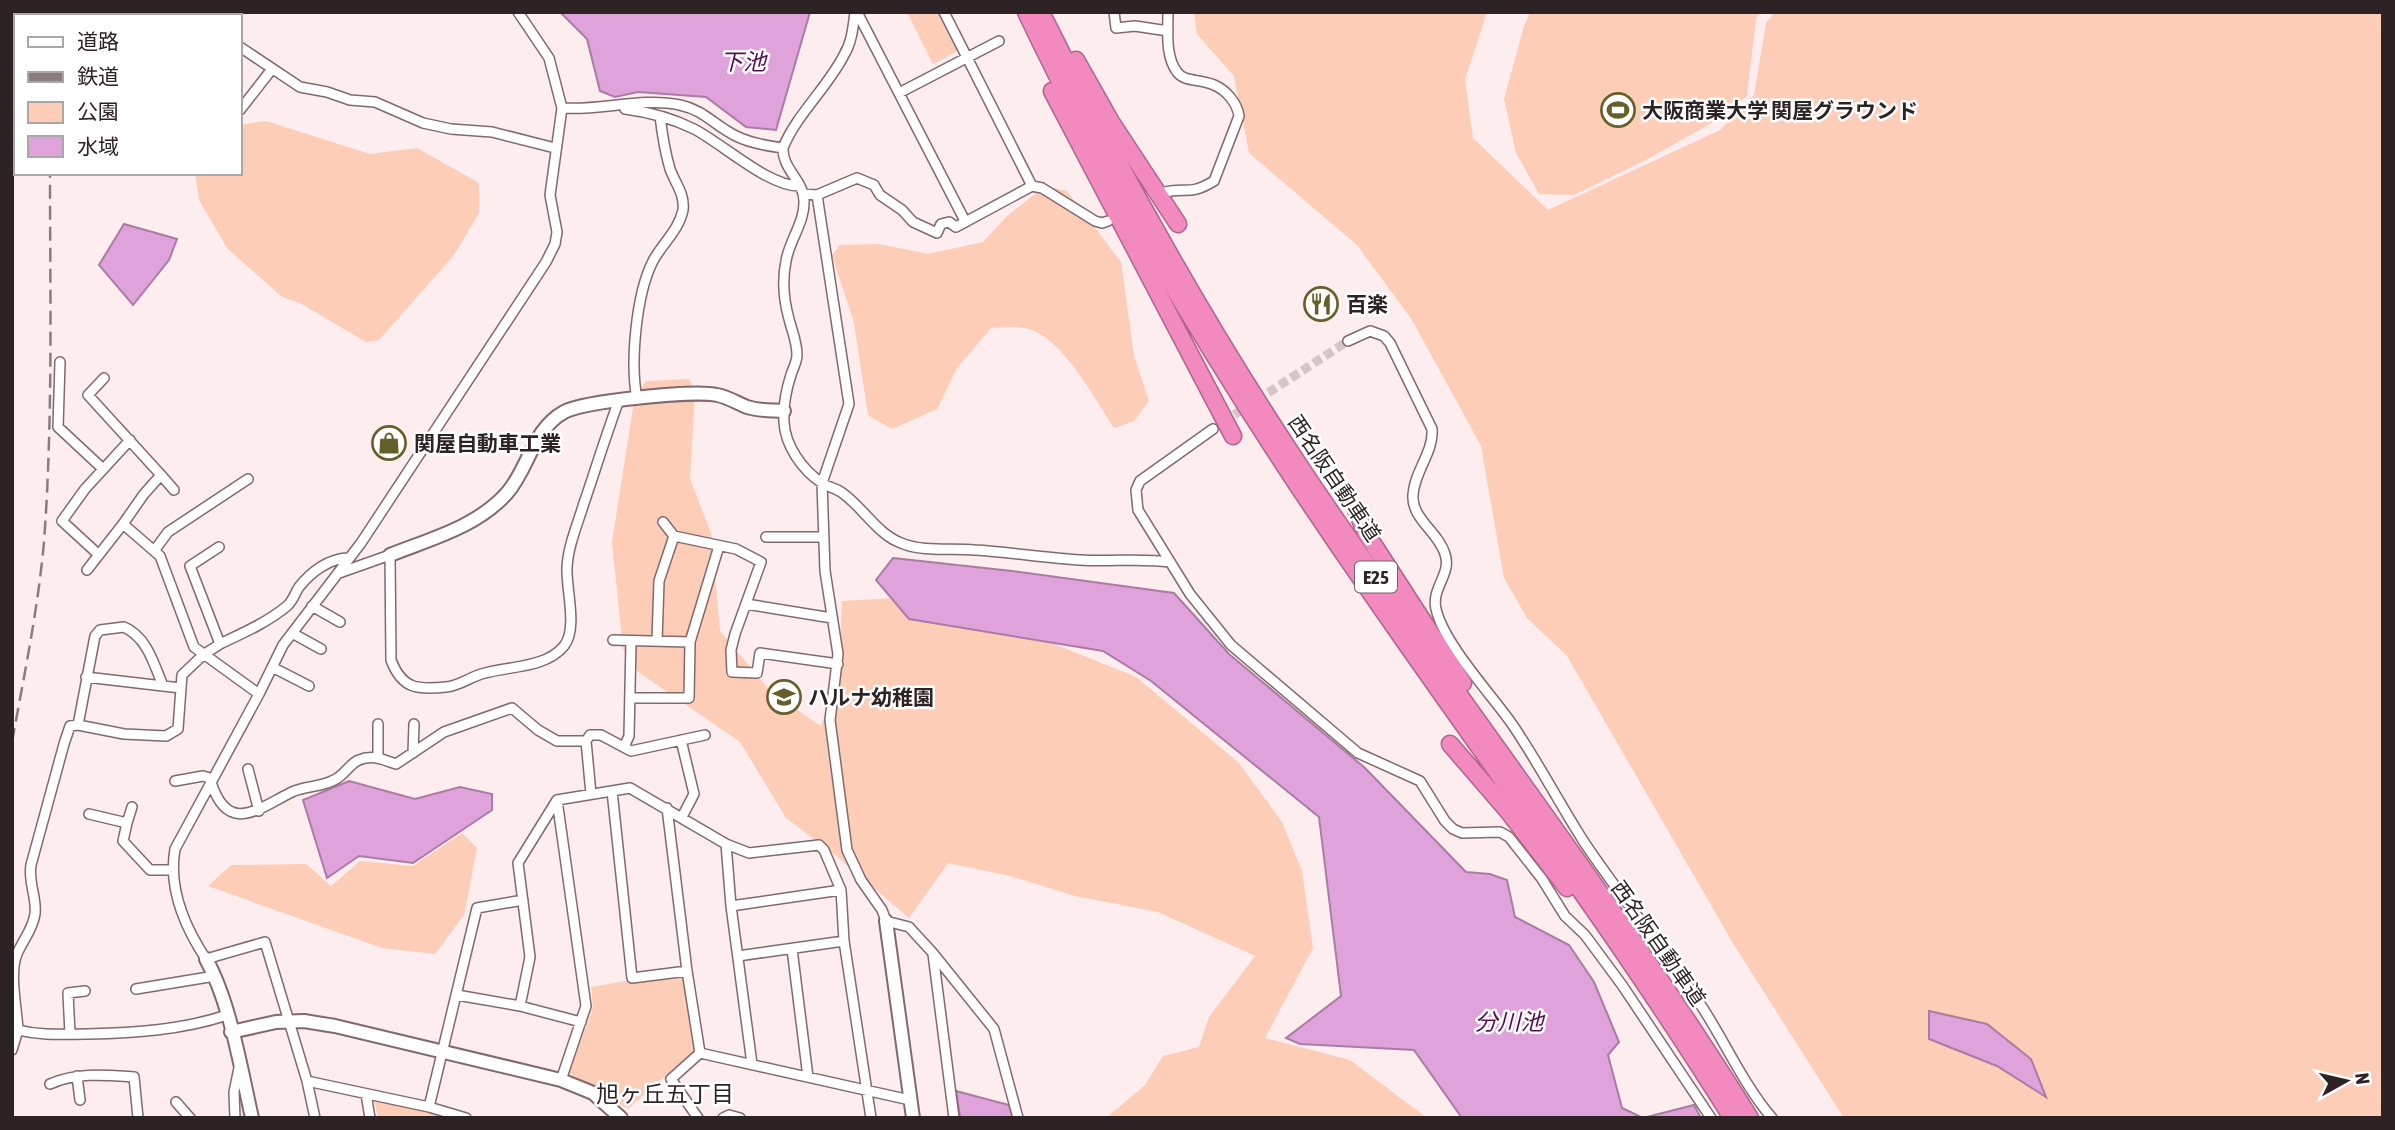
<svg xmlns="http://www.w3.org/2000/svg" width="2395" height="1130" font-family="'Asap Condensed','Noto Sans JP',sans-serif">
<rect width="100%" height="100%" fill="#feedef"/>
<!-- green -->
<path fill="#fecdb7" d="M907,12H941L959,47L956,52L933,64Z
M1194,12H1487L1465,79L1473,138L1548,210L1720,130L1754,95L1766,23L1775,12H2383V1118H1844L1734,945L1567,656L1527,618L1504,578L1481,446L1412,320L1357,245L1249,153L1234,76L1197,34Z
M1530,12H1762L1756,18L1747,96L1715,121L1644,161L1574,195L1539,194L1516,153L1504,99L1524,26Z
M266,121L370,154L417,148L479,183V213L454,255L379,340L366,342L300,303L282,297L227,248L199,200L195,173H240V125Z
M1045,186L1067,191L1121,262L1134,356L1149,401L1134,421L1114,428C1095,399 1060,333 1024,328C1014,326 1001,328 991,328L957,368L937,409L892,429L868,415L854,323L832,255L840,245L879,244L928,254L983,242L1006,217Z
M689,379L695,391L690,479L711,533L720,631L772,693L821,726L839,675L842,601L898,598L979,617L1057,645L1136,677L1239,763L1282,822L1302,871L1313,948L1265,1038L1350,1060L1427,1118H1106L1145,1085L1163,1056L1199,1047L1209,1017L1255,956L1158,912L1075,896L1010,876L948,863L909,918L834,854L786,818L740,742L634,669L623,649L612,542L635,395L646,381Z
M462,833L477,848L464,915L435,954L382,948L208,886L231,865L306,864L331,886L360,861L413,866Z
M684,971L695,1050L628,1109L569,1073L593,1007L591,987Z
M374,1099L450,1116L378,1118Z"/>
<!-- water -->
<path fill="#dfa2da" stroke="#aa7ca3" stroke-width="2" d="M560,12H810L776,130L746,127L706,97L638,92L615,97L600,91L587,39Z
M124,224L177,239L169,260L133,305L99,265Z
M893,558L1012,571L1174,593L1229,654L1365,768L1466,872L1490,874L1507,880L1515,917L1569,945L1594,982L1619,1042L1608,1055L1622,1108L1643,1118L1694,1105L1701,1118H1462L1414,1050L1300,1044L1286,1038L1341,996L1319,817L1151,681L1103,651L909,619L876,580Z
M349,781L415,799L460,787L492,794V810L413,863L359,856L327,878L303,800Z
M1929,1011L1987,1024L2031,1059L2046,1097L1997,1066L1929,1039Z
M956,1091L1009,1105L1013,1118L960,1117Z"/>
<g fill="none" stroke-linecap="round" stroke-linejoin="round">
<!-- street-tunnel -->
<path stroke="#d4c5c6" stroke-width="9" stroke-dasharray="9 4.5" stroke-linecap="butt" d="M1223,422L1348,341"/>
<!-- street casing -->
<g stroke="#81696d" stroke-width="12">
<path id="street" d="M855,12C853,27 852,42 844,55C828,87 796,115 783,148C782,169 804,181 804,201C805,222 789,241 786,261C782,280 784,301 789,319C792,331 797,342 797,355C797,362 793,368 791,375C786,390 783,406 784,422C785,445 802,470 822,483C828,487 835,488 841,492C862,506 877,534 901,543C922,552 952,548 975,550C1010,552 1045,558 1080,560C1110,562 1140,558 1170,562
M857,12L965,221
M944,12L1032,186
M1114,12L1116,28L1135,26L1168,31
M240,47L300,87L327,92L350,100L375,102L423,123L451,129L492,132L555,148
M899,93L999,41
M562,108C601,111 641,97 680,105C704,110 715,126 736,136C750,143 767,146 783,148
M625,109C649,112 672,118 694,129C723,144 769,187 800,186
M240,110L272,69
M1164,192C1188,187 1189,196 1214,181L1239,116C1238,109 1235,103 1230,97C1211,74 1187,86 1177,72C1165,56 1168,31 1168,12
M803,194L817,195L857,178L874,185L880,195L902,210L913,222L937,233L941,224L949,222L956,227L1032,186L1042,188L1095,221L1102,223L1108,221
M817,195L849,404L822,483L825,571L838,654L830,720L847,850L861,880L882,910L886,921L909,927L932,952L994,1029L1018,1118
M1348,341L1370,331L1384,336L1390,343L1432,429C1434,452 1414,472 1413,495C1411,518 1439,533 1445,554C1452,574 1431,588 1436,609C1444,644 1491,694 1512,724C1538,762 1559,803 1584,842C1622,899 1667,952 1704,1010C1727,1046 1744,1085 1772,1118
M60,362L58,427L103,469
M104,378L88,395L161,475L144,494L123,524L160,556L194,647L259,694L175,849C168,889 184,926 206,959L265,942L307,1081L315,1118
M637,399C630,363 636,294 653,261C662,244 679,230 683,210C685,194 675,183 670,169C665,152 662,133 660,116
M1213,429L1140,481L1136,490L1138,510L1190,594L1231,645L1358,753L1420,781L1445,821L1453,829L1462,833L1500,832L1509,837L1542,879L1565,916L1585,935L1622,985L1711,1118
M161,475L174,490
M674,536L736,549L761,562L735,634L731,650L732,672L757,673L760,653L838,664
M766,537H823
M154,551L168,532L248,479
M99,555L62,521L85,489L130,440
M87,570L123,524
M339,573L390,555L391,660C402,689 417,690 446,687C460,686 471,676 485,673C510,666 546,668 564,646C578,629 566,589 567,568C568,546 577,526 583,506C595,471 606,435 619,400
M746,604L832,618
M312,606L340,622
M124,627C147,637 154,664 163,686L181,688L178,729L166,736L124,734L78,725L95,636L100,630Z
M292,633L321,649
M613,640L690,642
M657,641L659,581L674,536L663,522
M220,644C243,633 268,622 287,606C293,601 295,593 299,587C311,572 329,558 349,558
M272,667L309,686
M86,677L163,686
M181,688L182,675L203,655L220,644L190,566L219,547
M259,694L283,645L361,543L546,262L555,244L557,232L550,195L562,108L549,58L518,12
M630,698H689L690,642L719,546
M378,724V758
M78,725L70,726L64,744L31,865C28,883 37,897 35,914C33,929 23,940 17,954C9,973 17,1009 18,1030C42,1036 64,1034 88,1034C134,1033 182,1030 227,1015
M681,740L694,794L682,817
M586,741L591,794
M624,747L629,736L631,641
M413,753L414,724
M248,769L259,811
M175,781L203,776L213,779
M211,782C228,836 259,808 292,792C305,786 322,787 334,780C344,776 350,763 359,760C372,754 384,760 396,764L444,732L512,708L538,730L557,741H586L590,735H601L631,751L705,735
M612,791L632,978L687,971
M557,800L586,1006L561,1080
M667,808L687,971L700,1053
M89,814L127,823L123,841L150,870H172
M127,823L132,807
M726,844L731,906L752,1064
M731,906L841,890
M792,949L808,1077
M933,954L954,1118
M738,956L844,941
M136,989L215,976
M457,995L520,1006L581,1022
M520,1006L530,957L518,863L557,800L630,788L726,844L749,853L819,845L824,850L841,890L844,941L871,1118
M70,1034L68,993L85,991
M12,1050L18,1030
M700,1053L910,1100
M77,1076L80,1100
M307,1081L429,1107L466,1118
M50,1084C77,1072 105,1075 134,1077L138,1118
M366,1094L370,1118
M176,1102L190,1118
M429,1107L477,908L523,900
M235,1118L234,1092L239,1068
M698,1118L671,1079L700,1053
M723,1118L729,1115L740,1118"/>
</g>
<!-- secondary casing -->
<g stroke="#81696d" stroke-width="16">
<path id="secondary" d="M390,555C430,539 477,527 507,493C529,468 532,430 564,412C585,401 694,390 717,395C728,397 737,403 747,407C759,411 771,410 784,411
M886,921L913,1118
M206,959C230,1002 241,1069 252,1118
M231,1032L276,1022L304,1021L335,1026L561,1080L593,1093L621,1118"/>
</g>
<!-- highway casing -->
<g stroke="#ad6689" stroke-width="19">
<path id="highway" d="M1026,12C1123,217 1243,410 1373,596C1493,770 1620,938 1732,1118
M1041,12C1119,170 1205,324 1303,471C1449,689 1611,895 1750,1118
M1076,60L1111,122L1178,224
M1052,91L1233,436
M1356,510L1366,533L1463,683
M1450,744L1507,810L1567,888"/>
</g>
<!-- street -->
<use href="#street" stroke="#fff" stroke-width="9"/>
<!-- secondary -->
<use href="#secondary" stroke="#fff" stroke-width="12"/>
<!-- highway -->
<use href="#highway" stroke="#f28ac0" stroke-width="16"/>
<!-- rail -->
<path stroke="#897c7e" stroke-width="2.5" stroke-dasharray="14 7" stroke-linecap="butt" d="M61,16L62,12
M12,742C24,676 38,609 44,542C53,420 50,296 50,173"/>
</g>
<!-- icons -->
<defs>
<g id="stadium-ring" transform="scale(1.75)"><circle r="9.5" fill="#fff" stroke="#655f2b" stroke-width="1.5"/><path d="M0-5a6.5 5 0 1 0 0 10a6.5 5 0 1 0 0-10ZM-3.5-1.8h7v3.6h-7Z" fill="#655f2b"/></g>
<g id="restaurant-ring" transform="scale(1.75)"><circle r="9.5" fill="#fff" stroke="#655f2b" stroke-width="1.5"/><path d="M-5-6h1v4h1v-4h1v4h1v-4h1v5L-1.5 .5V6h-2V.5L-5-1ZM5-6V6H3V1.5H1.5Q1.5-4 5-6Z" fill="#655f2b"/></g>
<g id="shop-ring" transform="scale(1.75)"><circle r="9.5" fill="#fff" stroke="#655f2b" stroke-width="1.5"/><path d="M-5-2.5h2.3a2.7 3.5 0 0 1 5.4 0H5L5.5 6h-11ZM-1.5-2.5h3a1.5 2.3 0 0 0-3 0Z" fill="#655f2b"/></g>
<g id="school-ring" transform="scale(1.75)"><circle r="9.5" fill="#fff" stroke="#655f2b" stroke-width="1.5"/><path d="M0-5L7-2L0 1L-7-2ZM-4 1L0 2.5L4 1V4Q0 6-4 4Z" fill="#655f2b"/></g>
</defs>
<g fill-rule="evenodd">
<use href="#stadium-ring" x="1618" y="110"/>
<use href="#restaurant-ring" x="1321" y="304"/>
<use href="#shop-ring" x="389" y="443"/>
<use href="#school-ring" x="784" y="697"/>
</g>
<g text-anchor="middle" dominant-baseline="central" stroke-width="5" stroke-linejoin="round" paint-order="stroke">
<!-- shield labels -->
<rect fill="#fff" stroke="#6c6566" stroke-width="2" x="1355" y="561.5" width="42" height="31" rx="5"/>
<g font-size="19" font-weight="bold" fill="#2d2324">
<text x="1376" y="577">E25</text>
</g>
<!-- poi labels -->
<g font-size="21" font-weight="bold" fill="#2d2324" stroke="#fff" text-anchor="start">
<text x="1642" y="110">大阪商業大学 関屋グラウンド</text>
<text x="1346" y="304">百楽</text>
<text x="414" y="443">関屋自動車工業</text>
<text x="808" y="697">ハルナ幼稚園</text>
</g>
<!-- street labels -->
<g font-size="21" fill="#2d2324" stroke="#fff">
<text transform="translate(1335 478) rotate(56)">西名阪自動車道</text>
<text transform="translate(1659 943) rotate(55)">西名阪自動車道</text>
</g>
<!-- water labels -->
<g font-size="23" font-style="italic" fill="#560d54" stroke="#fff">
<text x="743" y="62">下池</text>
<text x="1509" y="1022">分川池</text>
</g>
<!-- neighbourhood labels -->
<g font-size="23" fill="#2d2324" stroke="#fff">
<text x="665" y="1094">旭ヶ丘五丁目</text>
</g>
</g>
<!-- border -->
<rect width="2395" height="1130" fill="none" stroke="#2d2324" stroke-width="28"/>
<!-- legend -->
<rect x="14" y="14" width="228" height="161" fill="#ffffff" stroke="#aba7a7" stroke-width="2"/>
<rect x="28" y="37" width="35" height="10" fill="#ffffff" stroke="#aba7a7" stroke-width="2"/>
<text x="77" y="49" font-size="21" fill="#2d2324">道路</text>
<rect x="28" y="72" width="35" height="10" fill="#897c7e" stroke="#aba7a7" stroke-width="2"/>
<text x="77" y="84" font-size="21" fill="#2d2324">鉄道</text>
<rect x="28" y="102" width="35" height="21" fill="#fecdb7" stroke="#aba7a7" stroke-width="2"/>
<text x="77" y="119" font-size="21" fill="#2d2324">公園</text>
<rect x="28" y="136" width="35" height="21" fill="#dfa2da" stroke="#aba7a7" stroke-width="2"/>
<text x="77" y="154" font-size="21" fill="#2d2324">水域</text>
<!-- north arrow -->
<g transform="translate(2346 1081) rotate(82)" stroke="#ffffff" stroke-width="5" paint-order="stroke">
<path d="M0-5L12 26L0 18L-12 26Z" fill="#2d2324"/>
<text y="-10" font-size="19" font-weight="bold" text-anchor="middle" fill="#2d2324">N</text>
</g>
</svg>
